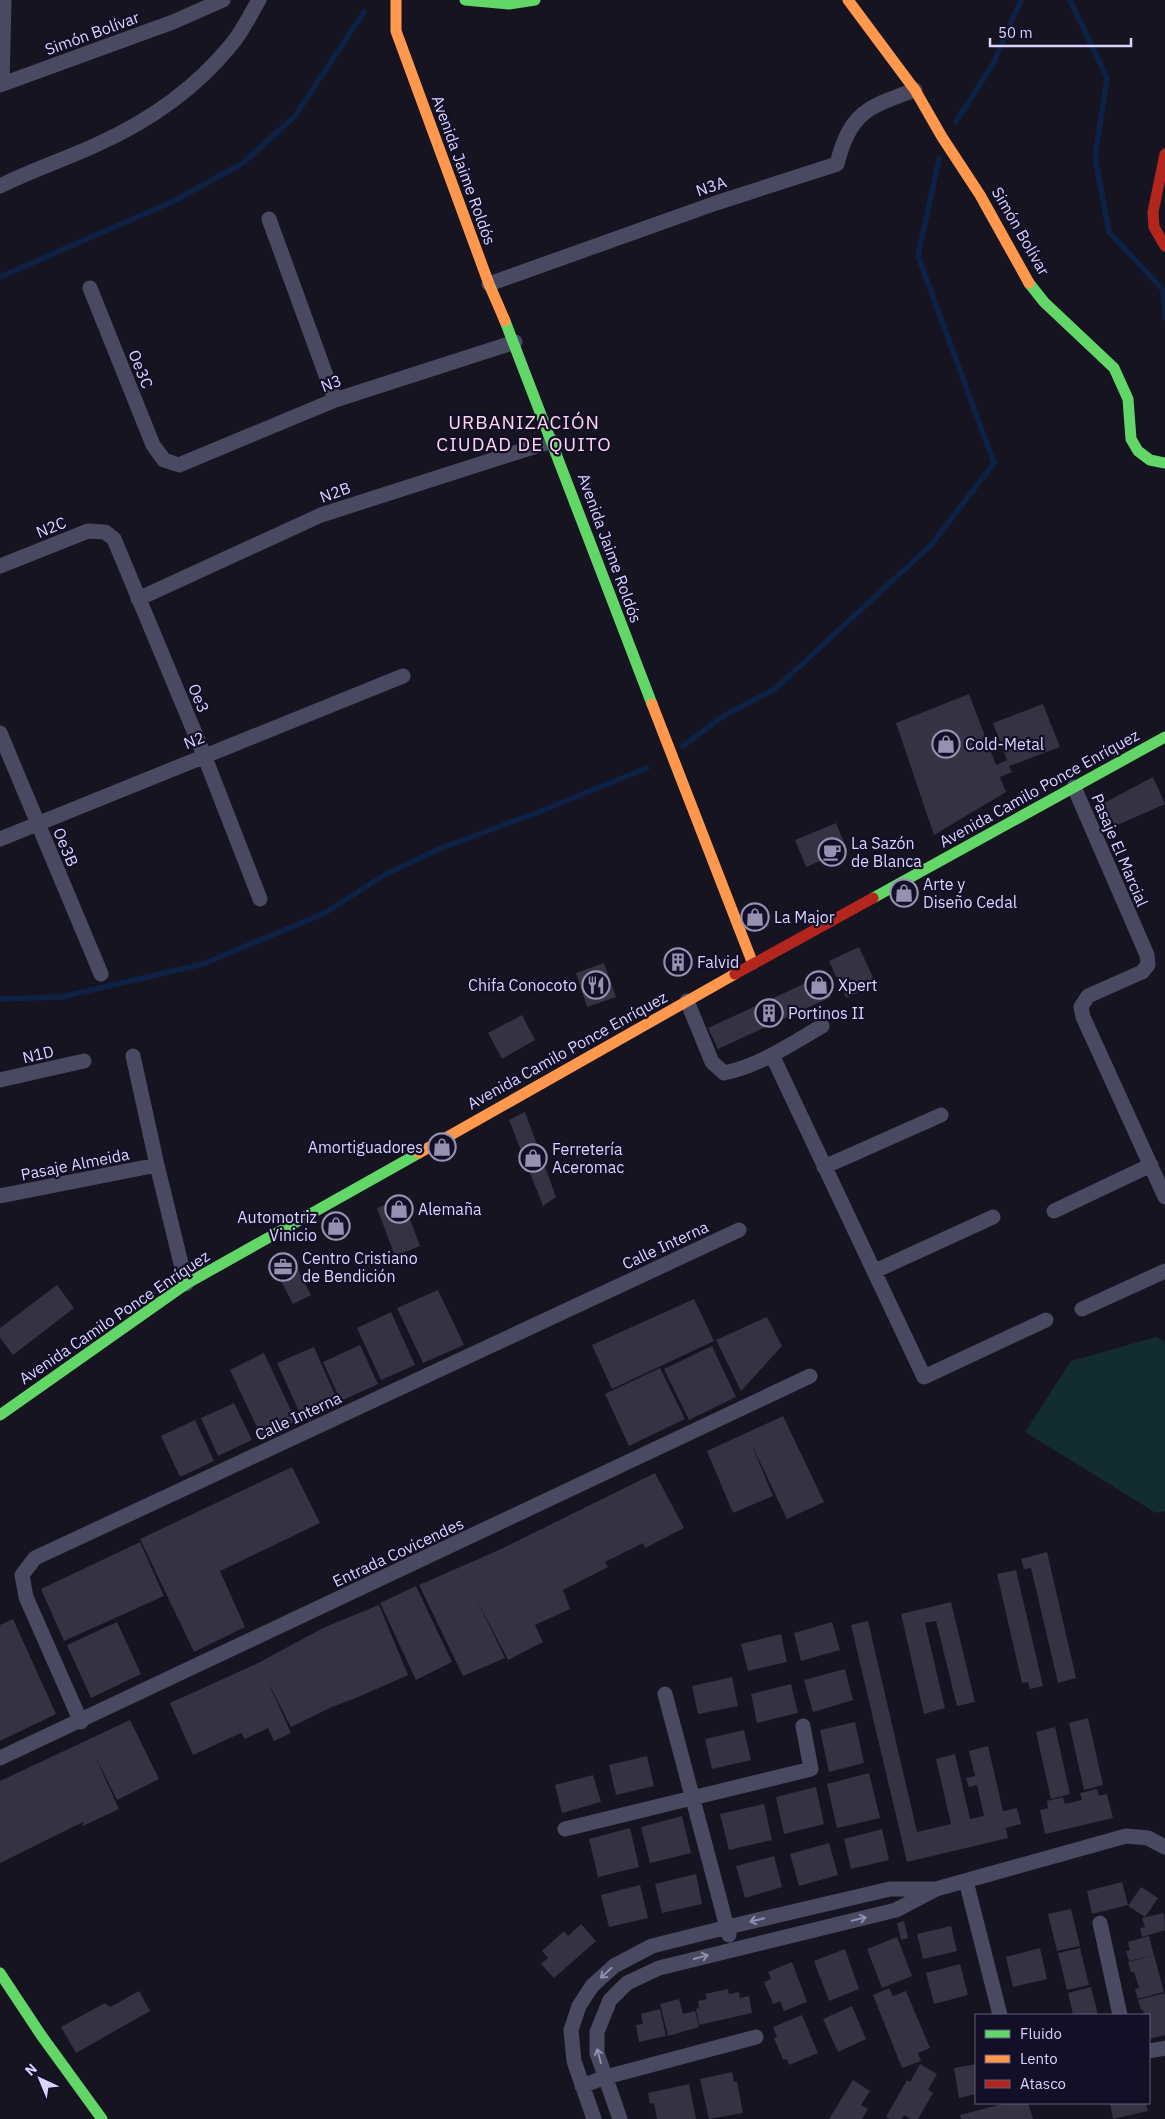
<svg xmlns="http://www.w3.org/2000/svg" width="1165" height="2119" font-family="'IBM Plex Sans',sans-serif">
<rect width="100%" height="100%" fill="#161421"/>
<!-- green -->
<path fill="#132c2d" d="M1156,1337L1165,1342V1511L1156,1513L1025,1432L1071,1361Z"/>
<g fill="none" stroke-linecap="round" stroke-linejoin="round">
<!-- stream -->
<path stroke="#0d2144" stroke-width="5.5" d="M1070,0L1107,78L1095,157L1109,232L1163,290L1165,318
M956,122L993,64L1021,0
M0,277L174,201L243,163L295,116L364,12
M683,746L725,715L775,689L931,545L994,463L918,256L939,159
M0,999L61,997L203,964L325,913L386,874L439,849L536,813L647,768"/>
</g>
<!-- building -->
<path fill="#343243" d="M969,694L996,765L1007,760L993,723L1043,704L1060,747L1009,766L1012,772L1000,777L1006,792L934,835L896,723Z
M1153,777L1165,804L1115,826L1104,803Z
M836,823L847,850L806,867L795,840Z
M758,902L769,926L758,930L754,929L750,925L742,909Z
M859,947L876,984L846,998L829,961Z
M679,949L689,970L677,975L667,955Z
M604,963L616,997L587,1007L576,973Z
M821,976L831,997L718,1049L708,1028Z
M522,1015L535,1040L502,1059L488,1033Z
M525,1112L556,1197L543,1206L509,1120Z
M402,1198L420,1246L395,1256L377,1208Z
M290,1254L311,1295L293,1304L272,1264Z
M57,1285L74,1308L13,1355L0,1338V1328Z
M438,1290L464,1345L423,1363L397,1308Z
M694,1299L714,1341L612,1389L592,1345Z
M391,1312L415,1365L381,1380L357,1328Z
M767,1317L782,1346L741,1391L716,1340Z
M360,1345L378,1384L341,1401L323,1362Z
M712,1346L736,1397L689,1420L664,1369Z
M314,1347L338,1402L302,1418L277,1363Z
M264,1353L296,1421L262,1438L230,1370Z
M660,1368L685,1419L629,1446L605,1394Z
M234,1403L252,1440L218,1456L201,1418Z
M783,1416L824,1502L787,1519L751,1443L773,1496L733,1513L707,1451Z
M195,1420L214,1461L180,1477L161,1436Z
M292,1467L320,1523L220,1571L245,1627L194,1652L140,1539Z
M655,1473L684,1528L645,1548L643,1543L605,1562L608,1567L563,1590L570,1609L535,1625L543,1642L508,1660L476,1598L505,1658L463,1676L419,1585L499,1550Z
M140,1542L164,1596L64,1641L41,1589Z
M1047,1552L1076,1678L1058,1683L1031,1568L1024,1569L1021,1559Z
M1016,1570L1043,1686L1030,1689L1028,1682L1022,1683L997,1574Z
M416,1586L452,1662L416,1680L380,1603Z
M951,1602L975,1702L957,1706L936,1621L925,1623L945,1708L924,1714L901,1614Z
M379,1605L408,1675L356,1698L332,1707L291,1727L268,1682L291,1733L274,1741L268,1728L245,1739L241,1733L193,1755L170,1703L258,1663L325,1627Z
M13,1619L56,1714L0,1741V1625Z
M868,1621L917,1832L951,1824L936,1759L955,1754L970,1819L984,1816L977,1785L969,1787L966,1778L975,1776L969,1751L988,1746L1003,1811L1017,1808L1021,1824L1006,1828L1008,1838L907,1862L851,1625Z
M117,1622L141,1674L91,1698L67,1645Z
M832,1622L840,1650L801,1661L794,1633Z
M781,1634L787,1662L748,1671L741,1644Z
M845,1669L853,1700L813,1712L804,1680Z
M732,1677L738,1706L698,1714L692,1686Z
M791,1684L798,1713L757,1723L751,1694Z
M1088,1718L1103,1785L1084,1790L1069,1723Z
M130,1720L159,1779L117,1800L94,1754L119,1809L83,1826V1822L0,1863V1781Z
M855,1722L864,1763L829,1772L820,1730Z
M1055,1727L1070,1794L1051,1799L1036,1732Z
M744,1730L751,1760L712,1769L705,1739Z
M647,1756L654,1786L616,1795L609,1765Z
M869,1773L880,1818L837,1828L827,1784Z
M593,1775L601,1802L562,1813L555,1785Z
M816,1787L824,1824L784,1834L776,1797Z
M1097,1789L1099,1796L1107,1794L1113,1818L1045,1834L1040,1810L1048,1808L1047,1801L1063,1797L1065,1804L1082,1800L1080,1793Z
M764,1804L772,1840L729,1850L720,1814Z
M682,1816L691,1853L650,1863L641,1827Z
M630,1828L639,1867L598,1877L589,1839Z
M882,1829L889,1860L851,1869L844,1839Z
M829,1843L838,1875L799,1886L790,1854Z
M774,1856L782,1887L745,1898L736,1866Z
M696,1874L702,1904L662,1913L655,1884Z
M1122,1882L1128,1905L1092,1914L1087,1891Z
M640,1885L648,1918L609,1927L601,1895Z
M1141,1887L1158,1898L1145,1917L1128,1906Z
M1071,1909L1080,1946L1057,1951L1048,1914Z
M1164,1913L1165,1930L1142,1937L1140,1928L1145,1927L1142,1918Z
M904,1921L908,1938L901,1940L897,1923Z
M581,1924L596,1941L554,1978L541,1964L548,1958L542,1951L564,1931L568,1936Z
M951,1926L957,1951L923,1959L917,1934Z
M1149,1936L1154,1955L1129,1961L1126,1951L1130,1950L1128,1942Z
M897,1937L912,1976L882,1988L867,1949Z
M1040,1948L1047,1979L1013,1987L1006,1957Z
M1080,1948L1089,1985L1067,1990L1058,1953Z
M845,1949L859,1989L829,2001L814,1961Z
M1154,1955L1164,1992L1138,1999L1135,1989L1139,1988L1134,1972H1131L1128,1962Z
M792,1962L807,2002L784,2011L780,2001L773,2004L764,1982L771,1979L768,1972Z
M960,1964L968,1995L934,2004L926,1973Z
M1091,1987L1098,2015H1073L1068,1993Z
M889,1988L893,1996L906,1991L930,2048L918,2053L921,2061L902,2068L873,1995Z
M728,1989L729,1994L739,1992L740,1998L749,1996L752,2013L699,2025L696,2009L699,2008L698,2001L707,1999L705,1994Z
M139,1991L150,2011L76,2053L61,2027L105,2003L110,2007Z
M1165,1993V2035L1149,2039V2015H1144L1143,2010H1141L1138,2000Z
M679,1999L683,2014L695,2011L699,2027L668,2036L660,2004Z
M852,2006L866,2039L838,2052L823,2019Z
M660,2009L666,2036L639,2042L636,2025L643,2024L641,2014Z
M802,2015L818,2053L789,2065L787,2059L783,2060L774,2038L777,2037L773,2027Z
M920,2064L937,2074L928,2090L933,2093L918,2119H911L904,2115L901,2119H890L886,2117L907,2080L910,2082Z
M976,2064V2094L959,2098L954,2068Z
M732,2072L734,2082H737L743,2113L709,2119L700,2079Z
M853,2080L870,2091L861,2105L868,2109L862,2119H829Z
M689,2084L696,2119H657L654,2103L650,2104L648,2093Z
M1006,2103H1028L1033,2119H961L960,2115Z
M1110,2103H1146L1148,2111L1113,2119Z"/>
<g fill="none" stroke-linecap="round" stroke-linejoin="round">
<!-- street -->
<path stroke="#4a4962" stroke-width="15" d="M2,84L4,0
M0,85L173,22L223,0
M0,186C32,170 66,159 98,144C149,121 195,89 231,45C242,32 250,15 259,0
M269,219L335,400
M489,284L716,203L837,164C850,112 868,107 915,90
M90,288L153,445L164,460L179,465L335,400L515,342
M0,566L88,531L105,532L114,539L204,755L260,899
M138,599L321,515L552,441
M0,733L101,974
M1074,787L1147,955L1148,965L1142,972L1088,996L1081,1007L1083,1017L1165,1197
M0,839L403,676
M687,1001L712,1062L724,1073C759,1066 791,1044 822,1026
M772,1055L924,1377L1046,1320
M133,1056L157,1165L186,1284
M0,1080L84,1061
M824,1167L941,1115
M0,1196L157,1165
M1054,1211L1151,1165
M875,1271L993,1217
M1082,1309L1165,1271
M665,1694L729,1935
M81,1722L26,1597L22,1575L35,1558L739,1230
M0,1758L810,1376
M565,1829L811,1769L803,1726
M966,1881L1000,2015
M1100,1923L1120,2015
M1149,2051L1165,2048
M582,2086L606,2077L756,2037
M594,2119L574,2061L571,2030L579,2006L592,1986L614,1966L652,1946L728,1927L890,1889H932
M620,2119L597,2053V2032L610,2000L627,1983L659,1968L896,1910L936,1889L1126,1836L1148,1838L1165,1847"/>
<!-- fast -->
<path stroke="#63d668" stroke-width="11" d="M465,0L509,4L535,0
M1029,283L1044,302L1114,368L1128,399L1131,439L1138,451L1150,460L1165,463
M505,321L652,704
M873,898L1165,737
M0,1415L186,1284L419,1153
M0,1973L41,2035L102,2119"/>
<!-- slow -->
<path stroke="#ff974d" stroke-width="11" d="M396,0V31L489,284L505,321
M848,0L915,90L942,137L980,195L1029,283
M652,704L753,964
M419,1153L735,974"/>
<!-- jam -->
<path stroke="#b3261e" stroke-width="11" d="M1165,154L1153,212L1154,227L1165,246
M735,974L873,898"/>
</g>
<!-- one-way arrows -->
<defs><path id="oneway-shaft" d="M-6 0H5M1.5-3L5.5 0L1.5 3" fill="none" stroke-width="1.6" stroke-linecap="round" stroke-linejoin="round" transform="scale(1.25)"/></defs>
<g stroke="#928eb0">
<use href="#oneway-shaft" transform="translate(859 1919) rotate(-13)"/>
<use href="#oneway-shaft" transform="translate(757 1920) rotate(167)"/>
<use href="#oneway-shaft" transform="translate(701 1957) rotate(-15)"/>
<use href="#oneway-shaft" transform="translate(606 1973) rotate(137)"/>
<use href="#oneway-shaft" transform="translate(599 2056) rotate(-105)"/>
</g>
<!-- icons -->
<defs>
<g id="shop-ring" transform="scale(1.4375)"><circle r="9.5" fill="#130f26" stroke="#9591b1" stroke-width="1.5"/><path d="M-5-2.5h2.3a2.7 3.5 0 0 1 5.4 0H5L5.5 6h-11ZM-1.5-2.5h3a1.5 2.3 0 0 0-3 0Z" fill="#9591b1"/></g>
<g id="cafe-ring" transform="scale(1.4375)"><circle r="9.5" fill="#130f26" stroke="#9591b1" stroke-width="1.5"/><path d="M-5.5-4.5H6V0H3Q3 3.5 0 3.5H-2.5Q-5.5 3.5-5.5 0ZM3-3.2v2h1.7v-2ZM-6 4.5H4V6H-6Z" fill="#9591b1"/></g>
<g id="building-ring" transform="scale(1.4375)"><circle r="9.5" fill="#130f26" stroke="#9591b1" stroke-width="1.5"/><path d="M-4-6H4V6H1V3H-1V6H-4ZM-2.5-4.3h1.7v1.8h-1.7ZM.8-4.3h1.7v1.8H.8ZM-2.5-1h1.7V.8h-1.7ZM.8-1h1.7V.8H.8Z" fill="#9591b1"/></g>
<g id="restaurant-ring" transform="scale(1.4375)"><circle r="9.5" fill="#130f26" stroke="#9591b1" stroke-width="1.5"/><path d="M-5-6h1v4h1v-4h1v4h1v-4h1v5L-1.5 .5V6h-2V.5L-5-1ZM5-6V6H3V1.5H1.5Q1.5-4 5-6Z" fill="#9591b1"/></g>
<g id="office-ring" transform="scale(1.4375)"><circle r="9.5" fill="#130f26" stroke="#9591b1" stroke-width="1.5"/><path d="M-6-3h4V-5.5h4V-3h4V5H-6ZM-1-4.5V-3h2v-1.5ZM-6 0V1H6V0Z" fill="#9591b1"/></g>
</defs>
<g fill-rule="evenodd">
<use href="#shop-ring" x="946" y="744"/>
<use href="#cafe-ring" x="832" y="852"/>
<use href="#shop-ring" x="904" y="893"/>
<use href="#shop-ring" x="755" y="917"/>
<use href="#building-ring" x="678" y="962"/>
<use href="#restaurant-ring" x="596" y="985"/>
<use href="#shop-ring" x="819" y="985"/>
<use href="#building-ring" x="769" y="1013"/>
<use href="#shop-ring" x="442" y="1147"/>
<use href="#shop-ring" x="533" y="1158"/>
<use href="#shop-ring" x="399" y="1209"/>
<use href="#shop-ring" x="336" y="1226"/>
<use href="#office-ring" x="283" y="1267"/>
</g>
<g text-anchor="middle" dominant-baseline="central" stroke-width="4.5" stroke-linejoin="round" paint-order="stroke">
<!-- street labels -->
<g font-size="16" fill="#d9d4ff" stroke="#130f26">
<text transform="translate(92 33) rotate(-20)">Simón Bolívar</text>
<text transform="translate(464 170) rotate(70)">Avenida Jaime Roldós</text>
<text transform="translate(711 186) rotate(-19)">N3A</text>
<text transform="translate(1021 231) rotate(60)">Simón Bolívar</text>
<text transform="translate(141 369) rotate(68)">Oe3C</text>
<text transform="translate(331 383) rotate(-20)">N3</text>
<text transform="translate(335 492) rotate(-20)">N2B</text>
<text transform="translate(51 527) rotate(-22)">N2C</text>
<text transform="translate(610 548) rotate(70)">Avenida Jaime Roldós</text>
<text transform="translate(199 698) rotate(67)">Oe3</text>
<text transform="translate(194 740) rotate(-22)">N2</text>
<text transform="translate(1039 788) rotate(-29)">Avenida Camilo Ponce Enríquez</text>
<text transform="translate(66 847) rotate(67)">Oe3B</text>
<text transform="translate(1120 850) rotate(67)">Pasaje El Marcial</text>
<text transform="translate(567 1050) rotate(-29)">Avenida Camilo Ponce Enríquez</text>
<text transform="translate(38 1054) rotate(-13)">N1D</text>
<text transform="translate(75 1164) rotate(-11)">Pasaje Almeida</text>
<text transform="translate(665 1245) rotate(-25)">Calle Interna</text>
<text transform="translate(114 1317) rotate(-34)">Avenida Camilo Ponce Enríquez</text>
<text transform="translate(298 1416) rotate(-25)">Calle Interna</text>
<text transform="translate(398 1552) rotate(-25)">Entrada Covicendes</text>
</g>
<!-- poi labels -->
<g font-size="16" fill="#d9d4ff" stroke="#130f26" text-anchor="start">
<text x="965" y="744">Cold-Metal</text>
<text x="851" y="843">La Sazón<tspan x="851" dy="18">de Blanca</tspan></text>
<text x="923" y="884">Arte y<tspan x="923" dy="18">Diseño Cedal</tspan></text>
<text x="774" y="917">La Major</text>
<text x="697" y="962">Falvid</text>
<text x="577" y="985" text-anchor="end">Chifa Conocoto</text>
<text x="838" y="985">Xpert</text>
<text x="788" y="1013">Portinos II</text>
<text x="423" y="1147" text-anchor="end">Amortiguadores</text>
<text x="552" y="1149">Ferretería<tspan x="552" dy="18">Aceromac</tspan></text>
<text x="418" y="1209">Alemaña</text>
<text x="317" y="1217" text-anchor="end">Automotriz<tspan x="317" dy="18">Vinicio</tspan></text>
<text x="302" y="1258">Centro Cristiano<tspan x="302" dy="18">de Bendición</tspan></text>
</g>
<!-- quarter labels -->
<g font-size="19" letter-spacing="1" fill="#ffd6f0" stroke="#130f26">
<text x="524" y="422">URBANIZACIÓN<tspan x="524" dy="22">CIUDAD DE QUITO</tspan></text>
</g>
</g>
<!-- legend -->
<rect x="975" y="2014" width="175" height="90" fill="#130f26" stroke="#625e7d"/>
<rect x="985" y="2030" width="25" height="8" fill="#63d668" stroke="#625e7d"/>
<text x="1020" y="2039" font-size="15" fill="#d9d4ff">Fluido</text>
<rect x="985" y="2055" width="25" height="8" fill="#ff974d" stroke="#625e7d"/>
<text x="1020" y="2064" font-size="15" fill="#d9d4ff">Lento</text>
<rect x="985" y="2080" width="25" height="8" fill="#b3261e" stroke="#625e7d"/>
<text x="1020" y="2089" font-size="15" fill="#d9d4ff">Atasco</text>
<!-- north arrow -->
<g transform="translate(40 2079) rotate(316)" stroke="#130f26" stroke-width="4" paint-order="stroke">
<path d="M0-4L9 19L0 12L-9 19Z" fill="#d9d4ff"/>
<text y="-8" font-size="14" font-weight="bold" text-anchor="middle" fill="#d9d4ff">N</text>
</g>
<!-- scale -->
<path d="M990 38v8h141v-8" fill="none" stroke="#d9d4ff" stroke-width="2.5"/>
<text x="998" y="38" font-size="15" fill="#d9d4ff" stroke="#130f26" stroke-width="4" paint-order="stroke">50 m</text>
</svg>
